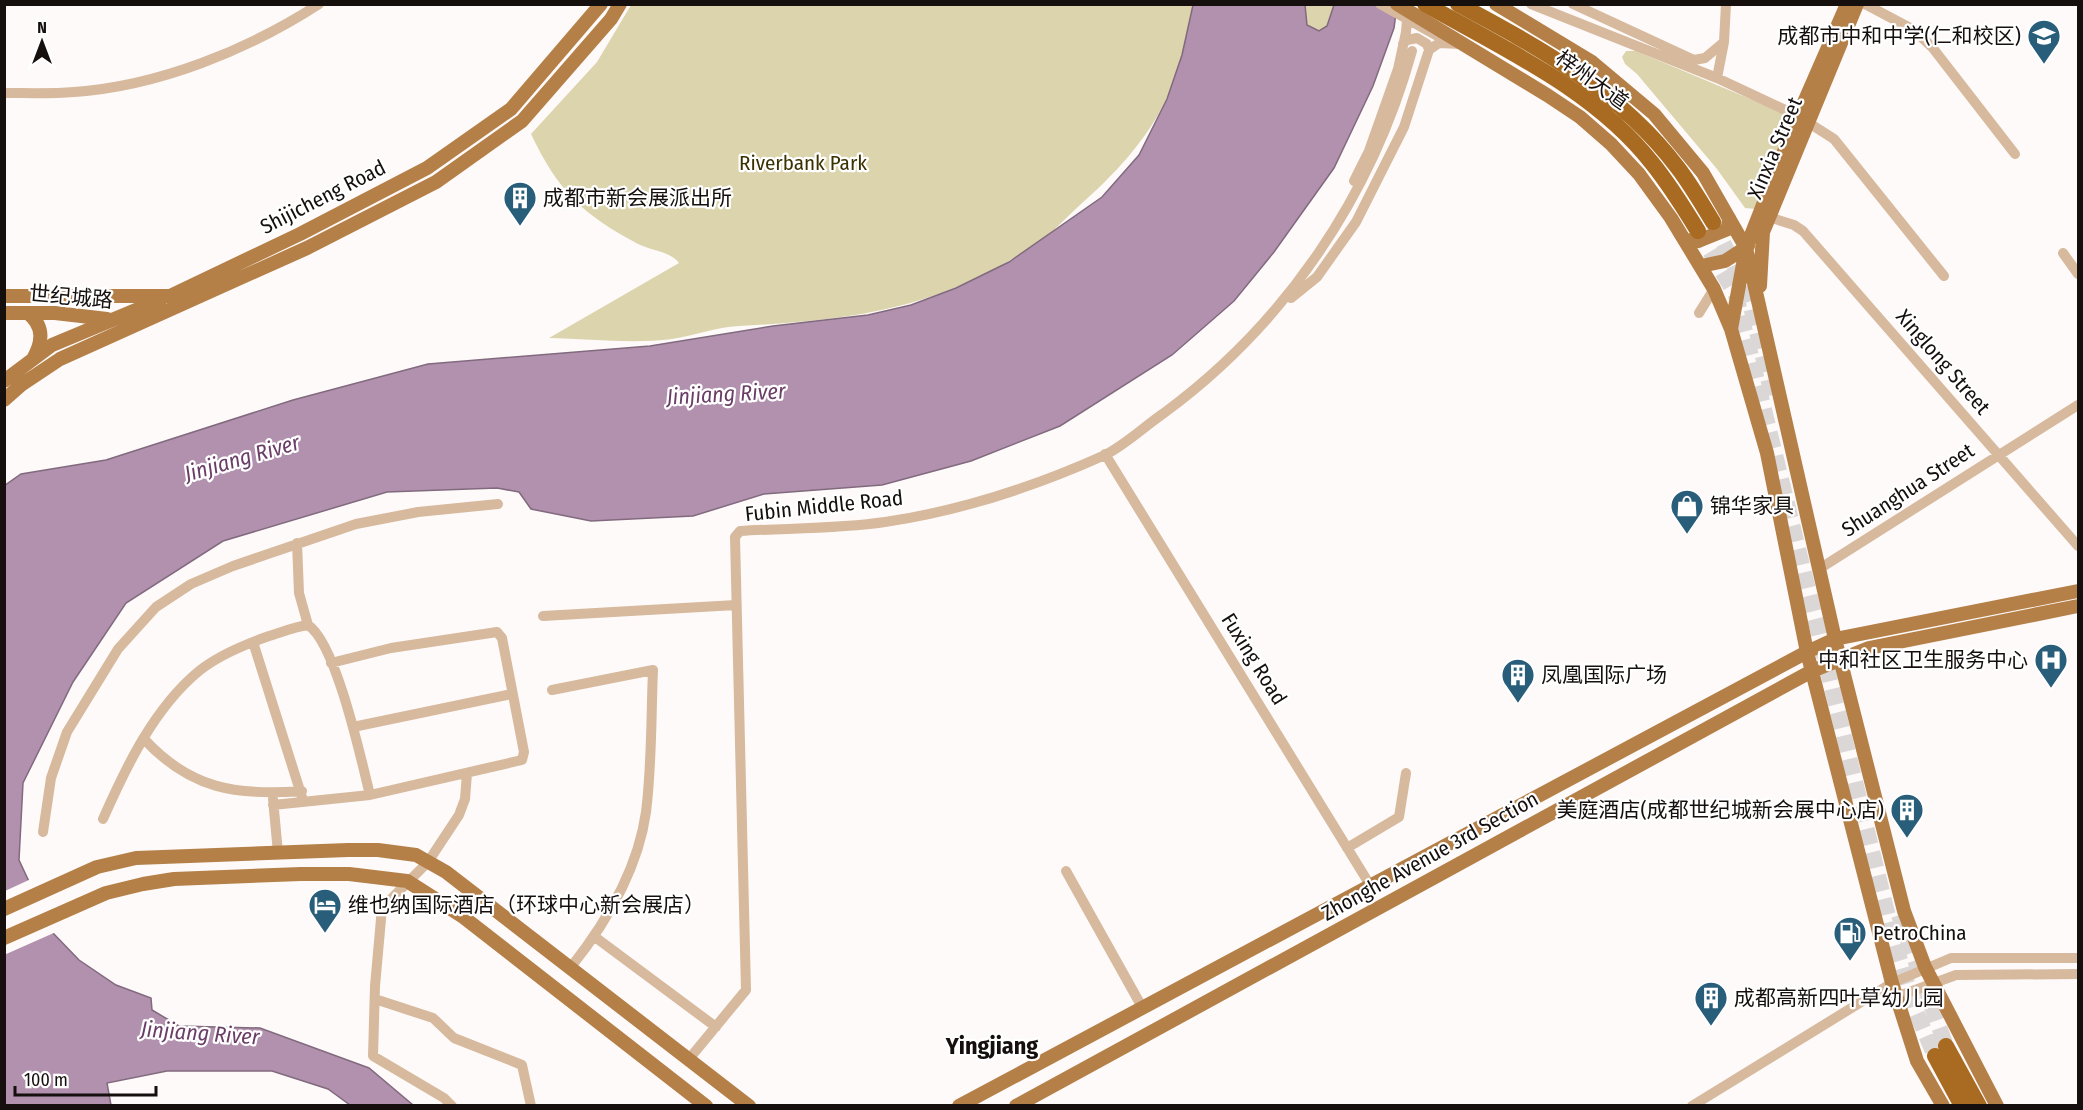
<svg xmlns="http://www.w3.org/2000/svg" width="2083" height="1110" font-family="'Fira Sans Condensed','Noto Sans SC',sans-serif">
<rect width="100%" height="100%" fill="#fefafa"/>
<!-- green -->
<path fill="#dcd4ad" d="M631,5H1195C1187,36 1181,71 1166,100C1146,141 1114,175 1080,205C1067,217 1054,231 1040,241C943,309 853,320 739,326C716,327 694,336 672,339C635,344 587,339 549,338L679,263C670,251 652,251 638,244C583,215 558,191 531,134L597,62Z
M1305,5H1334L1327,26L1319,31L1307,25Z
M1626,51H1636L1793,117L1755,209L1745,208L1717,169L1637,74L1625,64L1622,57Z"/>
<!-- water -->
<path fill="#b191ae" stroke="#826a7e" stroke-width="1.5" d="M1193,5H1305L1307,25L1319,31L1327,26L1334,5H1397L1394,28L1373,86L1334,168L1274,252L1234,301L1172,355L1060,426L971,461L882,485L764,494L693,516L591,521L531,509L519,492L497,488L387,492L223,541L126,603L73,682L23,783L19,860L53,933L79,960L116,985L151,998L152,1010L179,1026L260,1028L369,1068L413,1105H350L328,1089L272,1071H167L107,1083L111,1105H5L4,486L21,474L106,460L293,400L428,364L650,346L773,326L868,315L911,305L956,288L1009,262L1102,197L1139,155L1167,99L1182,55Z"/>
<!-- pier -->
<path fill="#fefafa" d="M31,879L56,932L4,955L5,891Z"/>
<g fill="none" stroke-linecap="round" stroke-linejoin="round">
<!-- highway-tunnel -->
<path stroke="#dbd7d7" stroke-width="16" stroke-dasharray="16 8" stroke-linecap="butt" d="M1713,222L1748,294L1774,403
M1698,231L1736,295L1893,937L1914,1007L1935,1056
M1899,915L1946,1046"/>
<!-- minor -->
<path stroke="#d7b99d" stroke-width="10" d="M1380,4L1448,42
M1531,4L1717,78L1798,116L1834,139L1944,276
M1573,4L1694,60L1705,58L1724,42
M1865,4L1914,30L1932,47L2015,154
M1403,44L1407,40L1417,38L1427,44L1429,50
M1717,78L1724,42L1726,4
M4,93C27,93 51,94 74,92C159,86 248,50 319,4
M1354,181L1369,151L1398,69L1406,32L1407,20L1402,8
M1769,217L1794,225L1803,231L2078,546
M2063,253L2078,274
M1291,298L1317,277L1356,222L1404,127L1429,50L1439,43L1461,44
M1699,313L1714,289
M1105,454L1370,885
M297,543L299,593L308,625C336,643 361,759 370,795
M1819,569L2078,405
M543,616L736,605
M253,642L302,797
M552,690L653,670C651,716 652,765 646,812C638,869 606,923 571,967
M353,727L512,694
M144,739C190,789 236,796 302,791
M273,799L278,853
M273,805L370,795L522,760L524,752L502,638L497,632L391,648L331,663
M103,819C126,767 154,708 199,671C219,655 246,644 269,636C282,632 294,627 308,625
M43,832L51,778L67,732L118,649L156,607L191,584L233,566L356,524L418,512L498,504
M1347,848L1399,817L1406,773
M1066,871L1142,1007
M595,937L716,1027
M1896,997L1956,975L2078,974
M375,999L433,1018L454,1038L522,1065L531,1106
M689,1059L746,990L735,537L740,531C788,528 837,529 885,522C960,511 1036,486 1105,455C1125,445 1145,426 1164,413C1285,324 1372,196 1412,51
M452,1106L444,1098L373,1056L375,986L382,908L428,862L459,815L465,799L467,773
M1692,1106L1892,983L1951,958H2078"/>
<!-- major -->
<path stroke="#b58048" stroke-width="14" d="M1397,4L1547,95L1580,117L1611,144L1639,174L1671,218L1714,289L1731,329L1767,453L1807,652L1892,983L1917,1061L1943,1106
M1496,4L1592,62L1654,114L1703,173L1746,248L1835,639L1904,911L1925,967L1997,1106
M1686,240L1698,241L1728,229L1729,218
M1701,266L1725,261L1748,246
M1760,286L1763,232L1857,4
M4,296H170L300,234L427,168L511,109L601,4
M4,313H55L107,319
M28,313C44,326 43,342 33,359
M1731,329L1746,248L1798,116L1847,4
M4,381L52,345L160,300
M4,400L21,385L60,359L307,248L436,182L522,121L611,19L620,4
M4,909L97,867L136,858L348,850H378L416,855L446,872L749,1106
M4,938L106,893L143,884L174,879L301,874H349L407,881L462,916L706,1106
M959,1106L1807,652L1835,639L2078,591
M1016,1106L1812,671L1869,648L2078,606"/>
<!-- highway -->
<path stroke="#a86b21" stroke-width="16" d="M1425,4C1504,49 1595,90 1652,163C1669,184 1684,208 1698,231
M1458,4C1540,48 1621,92 1678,168C1691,185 1702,204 1713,222
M1946,1046L1979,1106
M1935,1056L1962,1106"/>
</g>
<!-- icons -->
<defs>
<g id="school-pin" transform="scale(1.725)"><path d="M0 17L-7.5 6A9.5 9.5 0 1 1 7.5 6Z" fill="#295e7a" stroke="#fff"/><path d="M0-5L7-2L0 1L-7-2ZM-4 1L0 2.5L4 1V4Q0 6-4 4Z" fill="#fff"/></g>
<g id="building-pin" transform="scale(1.725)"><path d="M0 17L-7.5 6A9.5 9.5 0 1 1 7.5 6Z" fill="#295e7a" stroke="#fff"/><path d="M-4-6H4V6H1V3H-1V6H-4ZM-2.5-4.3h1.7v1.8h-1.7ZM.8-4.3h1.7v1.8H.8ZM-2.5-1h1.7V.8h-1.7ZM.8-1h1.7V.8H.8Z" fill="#fff"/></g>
<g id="shop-pin" transform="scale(1.725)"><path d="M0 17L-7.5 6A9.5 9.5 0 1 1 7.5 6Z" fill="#295e7a" stroke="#fff"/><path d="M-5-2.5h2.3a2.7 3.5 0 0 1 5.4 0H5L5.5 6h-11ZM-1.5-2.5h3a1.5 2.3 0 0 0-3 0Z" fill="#fff"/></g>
<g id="hospital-pin" transform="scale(1.725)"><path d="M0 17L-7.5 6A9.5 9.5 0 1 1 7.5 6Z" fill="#295e7a" stroke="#fff"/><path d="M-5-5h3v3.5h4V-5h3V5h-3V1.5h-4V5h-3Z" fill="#fff"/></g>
<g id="hotel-pin" transform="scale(1.725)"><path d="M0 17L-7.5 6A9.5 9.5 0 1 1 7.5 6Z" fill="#295e7a" stroke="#fff"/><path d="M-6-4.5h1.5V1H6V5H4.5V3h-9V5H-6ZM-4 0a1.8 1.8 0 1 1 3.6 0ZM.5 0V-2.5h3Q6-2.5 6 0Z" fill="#fff"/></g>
<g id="fuel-pin" transform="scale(1.725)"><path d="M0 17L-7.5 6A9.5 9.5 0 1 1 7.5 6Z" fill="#295e7a" stroke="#fff"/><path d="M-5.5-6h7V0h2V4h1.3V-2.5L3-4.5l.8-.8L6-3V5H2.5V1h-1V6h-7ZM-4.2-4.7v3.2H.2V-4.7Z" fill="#fff"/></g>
</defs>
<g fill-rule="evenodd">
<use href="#school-pin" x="2044" y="36"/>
<use href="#building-pin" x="520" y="198"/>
<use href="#shop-pin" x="1687" y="506"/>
<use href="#hospital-pin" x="2051" y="660"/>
<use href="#building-pin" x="1518" y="675"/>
<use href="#building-pin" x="1907" y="810"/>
<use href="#hotel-pin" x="325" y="905"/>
<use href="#fuel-pin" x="1850" y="933"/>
<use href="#building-pin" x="1711" y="998"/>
</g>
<g text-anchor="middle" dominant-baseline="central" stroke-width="4.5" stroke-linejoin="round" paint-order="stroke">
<!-- poi labels -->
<g font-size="21" fill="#150f0e" stroke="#fff" text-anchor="start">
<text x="2021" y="36" text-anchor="end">成都市中和中学(仁和校区)</text>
<text x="543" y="198">成都市新会展派出所</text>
<text x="1710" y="506">锦华家具</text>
<text x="2028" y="660" text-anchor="end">中和社区卫生服务中心</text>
<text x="1541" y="675">凤凰国际广场</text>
<text x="1884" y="810" text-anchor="end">美庭酒店(成都世纪城新会展中心店)</text>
<text x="348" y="905">维也纳国际酒店（环球中心新会展店）</text>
<text x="1873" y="933">PetroChina</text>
<text x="1734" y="998">成都高新四叶草幼儿园</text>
</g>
<!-- street labels -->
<g font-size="21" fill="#150f0e" stroke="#fff">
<text transform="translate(1592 80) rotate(36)">梓州大道</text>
<text transform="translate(1775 148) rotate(-67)">Xinxia Street</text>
<text transform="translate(323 197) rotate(-27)">Shijicheng Road</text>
<text transform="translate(71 297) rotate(5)">世纪城路</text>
<text transform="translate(1943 362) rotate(49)">Xinglong Street</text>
<text transform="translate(1908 490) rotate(-33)">Shuanghua Street</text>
<text transform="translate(824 506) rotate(-6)">Fubin Middle Road</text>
<text transform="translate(1254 659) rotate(58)">Fuxing Road</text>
<text transform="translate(1430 856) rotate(-29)">Zhonghe Avenue 3rd Section</text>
</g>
<!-- park labels -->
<g font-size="21" fill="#3b3100" stroke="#fff">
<text x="803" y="163">Riverbank Park</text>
</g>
<!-- water labels -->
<g font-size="22" font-style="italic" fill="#6a3d66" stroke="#fff">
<text transform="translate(726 394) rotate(-3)">Jinjiang River</text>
<text transform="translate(242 458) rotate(-16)">Jinjiang River</text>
<text transform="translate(200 1033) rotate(4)">Jinjiang River</text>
</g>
<!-- quarter labels -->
<g font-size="24" font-weight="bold" fill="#150f0e" stroke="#fff">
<text x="992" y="1046">Yingjiang</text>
</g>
</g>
<!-- border -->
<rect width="2083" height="1110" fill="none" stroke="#150f0e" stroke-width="12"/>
<!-- north arrow -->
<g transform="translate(42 42)" stroke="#ffffff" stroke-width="4.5" paint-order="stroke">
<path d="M0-4.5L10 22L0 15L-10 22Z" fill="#150f0e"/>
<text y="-9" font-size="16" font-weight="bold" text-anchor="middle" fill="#150f0e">N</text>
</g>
<!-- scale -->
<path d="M15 1086v9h141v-9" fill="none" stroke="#150f0e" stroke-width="3"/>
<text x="24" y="1086" font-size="18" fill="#150f0e" stroke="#ffffff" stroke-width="4.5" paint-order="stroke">100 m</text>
</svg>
